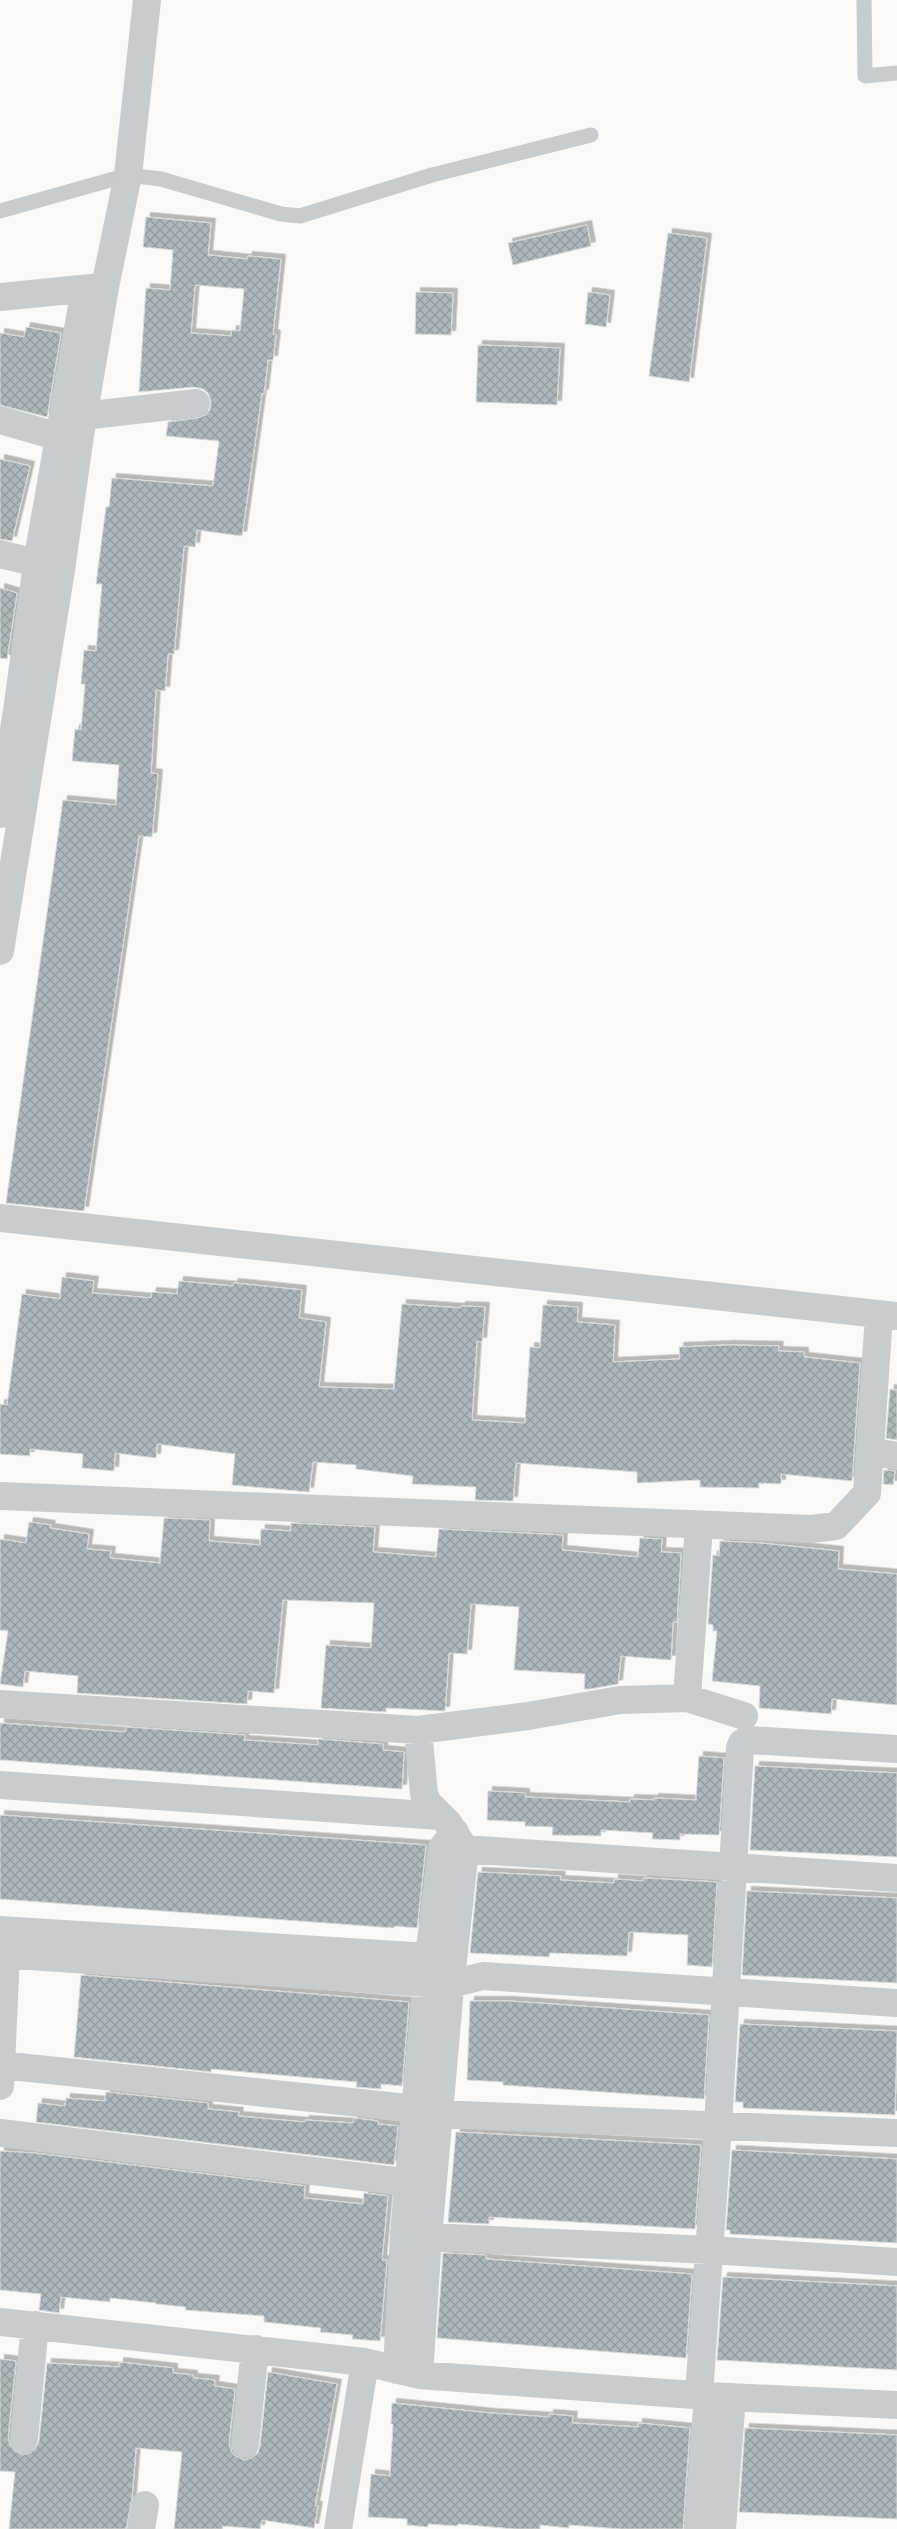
<svg xmlns="http://www.w3.org/2000/svg" width="897" height="2529" font-family="Helvetica,sans-serif">
<defs>
<pattern id="building-cross-hatch" width="8" height="8" patternUnits="userSpaceOnUse" patternTransform="scale(1.25)"><rect width="8" height="8" fill="#adb8bd"/><path d="M0 0l8 8M0 8l8-8" fill="none" stroke="#909a9f"/></pattern>
<filter id="shadow"><feDropShadow dx="4.5" dy="-4.5" stdDeviation="0" flood-color="#0004"/></filter>
</defs>
<rect width="100%" height="100%" fill="#f9f9f7"/>
<!-- building -->
<path fill="url(#building-cross-hatch)" stroke="#dbdbd9" fill-rule="evenodd" filter="url(#shadow)" d="M146,217L211,223L208,255L247,259L248,256L281,259L273,334L276,335L273,360H268L264,394L262,393L242,536L197,530L195,547L184,546L174,654H168L165,691L156,690L151,773L158,774L152,837L139,836L84,1211L6,1203L63,800L116,805L119,765L72,761L75,729L81,730L85,684H81L84,650L96,651L102,584H96L106,507H109L112,478L213,486L219,441L166,436L168,422L198,418L206,415L210,410L211,401L208,393L203,389L194,387L139,392L146,288L170,290L173,250L143,247ZM195,285L244,289L240,331L232,330L231,336L191,333Z
M587,225L591,246L513,265L508,243Z
M668,233L707,238L689,382L649,376Z
M416,292L453,293L451,335L415,334Z
M588,292L610,295L606,327L585,324Z
M26,327L61,333L47,417L0,405V333L24,337Z
M478,345L560,348L557,405L476,402Z
M0,459L30,466L12,541L0,539Z
M0,588L17,593L7,659L0,658Z
M62,1277L94,1281L92,1293L151,1298L152,1292L177,1294L179,1281L233,1286L234,1283L302,1290L299,1318L326,1322L319,1387L394,1389L402,1304L461,1308V1306L485,1307L482,1342L477,1341L472,1420L525,1423L530,1347L540,1348L543,1305L578,1307L577,1322L615,1325L613,1362L680,1359L679,1347L729,1345L779,1346L778,1351L804,1352V1357L860,1363L852,1481L781,1474V1484L759,1483V1488L700,1487V1480L637,1483V1472L516,1463L513,1501L475,1500L476,1487L412,1484L413,1476L356,1469V1465L313,1462L309,1492L232,1485L235,1454L157,1444L156,1458L115,1453L114,1471L82,1468L83,1454L30,1449V1456L0,1454V1404L7,1405L22,1294L60,1299Z
M890,1389L897,1390V1440L886,1438Z
M884,1470L895,1471L893,1485L883,1484Z
M164,1518L210,1520L209,1541L260,1545L261,1529L291,1531V1523L375,1527L373,1552L436,1557L439,1529L563,1535L562,1550L638,1557L640,1538L662,1539L661,1552L681,1553L677,1622H673L671,1660L621,1656L618,1684L590,1689H584L585,1674L514,1670L519,1607L471,1604L467,1654L449,1653L445,1711L386,1708V1712L321,1708L326,1645L371,1648L374,1603L283,1600L274,1693L248,1691L247,1704L77,1693L78,1676L25,1671L23,1687L0,1684L8,1631L0,1630V1539L26,1543L29,1522L51,1525L50,1528L89,1534L87,1549L111,1551L110,1558L160,1563Z
M720,1541L760,1543L839,1551L838,1569L897,1574V1705L832,1699L831,1714L759,1708L760,1686L712,1681L717,1631H713V1625L708,1624L713,1555L719,1556Z
M0,1723L125,1732L126,1727L245,1735L244,1740L318,1745V1739L383,1744V1750L404,1752L402,1789L0,1760Z
M699,1756L724,1758L719,1835L680,1834V1840L652,1839L653,1833L601,1830V1836L552,1835L553,1827L525,1826V1822L487,1820L488,1791L525,1793V1797L608,1801L630,1802V1799L654,1800V1798L696,1800Z
M755,1766L897,1773V1857L750,1850Z
M0,1815L426,1845L417,1928L394,1926V1928L0,1899Z
M478,1872L561,1876L560,1880L614,1883V1879L643,1881L644,1878L717,1882L712,1967L687,1965L688,1935L629,1932L627,1956L550,1953L549,1957L470,1953Z
M747,1891L897,1898V1983L742,1975Z
M81,1975L409,2002L402,2086L381,2084V2089L356,2087L357,2082L211,2069V2072L74,2057Z
M470,2001H509L709,2015L704,2099L503,2085V2082L467,2080Z
M740,2024L897,2031L895,2115L743,2108V2102H735Z
M106,2092L208,2103V2109L239,2112L238,2116L304,2122L305,2120L353,2123L354,2118L378,2121V2124L398,2126L394,2165L36,2122L38,2103L65,2106L66,2098L105,2101Z
M456,2132L701,2145L695,2229L489,2217V2224L448,2222Z
M732,2150L897,2159V2243L730,2234V2230H726Z
M0,2151L34,2153L305,2186L304,2198L363,2204L364,2193L388,2196L382,2260H387L380,2341L352,2339L353,2335L320,2332L321,2328L264,2322V2316L185,2310L186,2307L156,2304V2303L110,2298V2302L61,2297L59,2313L39,2310L41,2294L0,2290Z
M443,2253L486,2255V2259L692,2274L686,2358L437,2338Z
M723,2277L897,2286V2370L717,2360Z
M0,2359L16,2361L8,2438L10,2445L15,2451L23,2455L30,2453L36,2448L39,2441L47,2363L119,2367V2362L173,2368V2373L193,2375V2378L215,2380L214,2386L235,2389L229,2443L231,2451L235,2456L244,2460L252,2458L258,2453L260,2446L268,2372L337,2384L315,2506H318L314,2528L262,2520L260,2529L223,2526L222,2529H174L182,2452L136,2448L132,2497L126,2529H9L15,2472L0,2471Z
M392,2403L490,2413L549,2417V2414L573,2416L572,2423L638,2427V2423L690,2428L683,2529H621L569,2525V2528L540,2525V2529H515L458,2524L457,2526L428,2524V2527L407,2525V2519L368,2517L371,2474L390,2476L393,2424H391Z
M745,2428L897,2435V2519L739,2512Z"/>
<g fill="none" stroke-linecap="round" stroke-linejoin="round">
<!-- service -->
<path stroke="#c7cccf" stroke-width="15" d="M864,0L865,76L897,73
M0,211L128,175L161,179L281,214L300,216L432,175L591,135"/>
<!-- minor -->
<path stroke="#c7cccf" stroke-width="28" d="M0,297L101,287
M83,416L196,403
M0,420L77,442
M0,554L37,563
M0,814L17,711L37,563L85,289
M0,951L61,570L79,442L105,287L128,175L147,0
M0,1218L897,1316
M870,1451L897,1456
M0,1496L811,1529L836,1526L867,1493L879,1315
M687,1698L699,1525
M0,1704L418,1730L528,1716L620,1700L687,1698L744,1716
M418,1730L424,1794L428,1803L448,1823L465,1849L450,1988L428,2237L419,2375
M0,1785L440,1816
M448,1848L897,1878
M0,1930L429,1957L447,1961
M0,1954L427,1983L451,1984L483,1976L897,2003
M0,2065L417,2109L440,2114L897,2133
M0,2086L6,1955
M0,2133L429,2185
M411,2234L428,2237L709,2250L897,2262
M0,2322L365,2362L419,2375L708,2396L897,2405
M397,2370L404,2233L429,1957L442,1848L455,1832
M699,2394L718,2126L740,1748L742,1743L748,1740L897,1749
M24,2439L35,2325
M245,2444L255,2349
M141,2529L145,2505
M338,2529L365,2362
M698,2529L708,2396
M722,2529L732,2397"/>
</g>
</svg>
